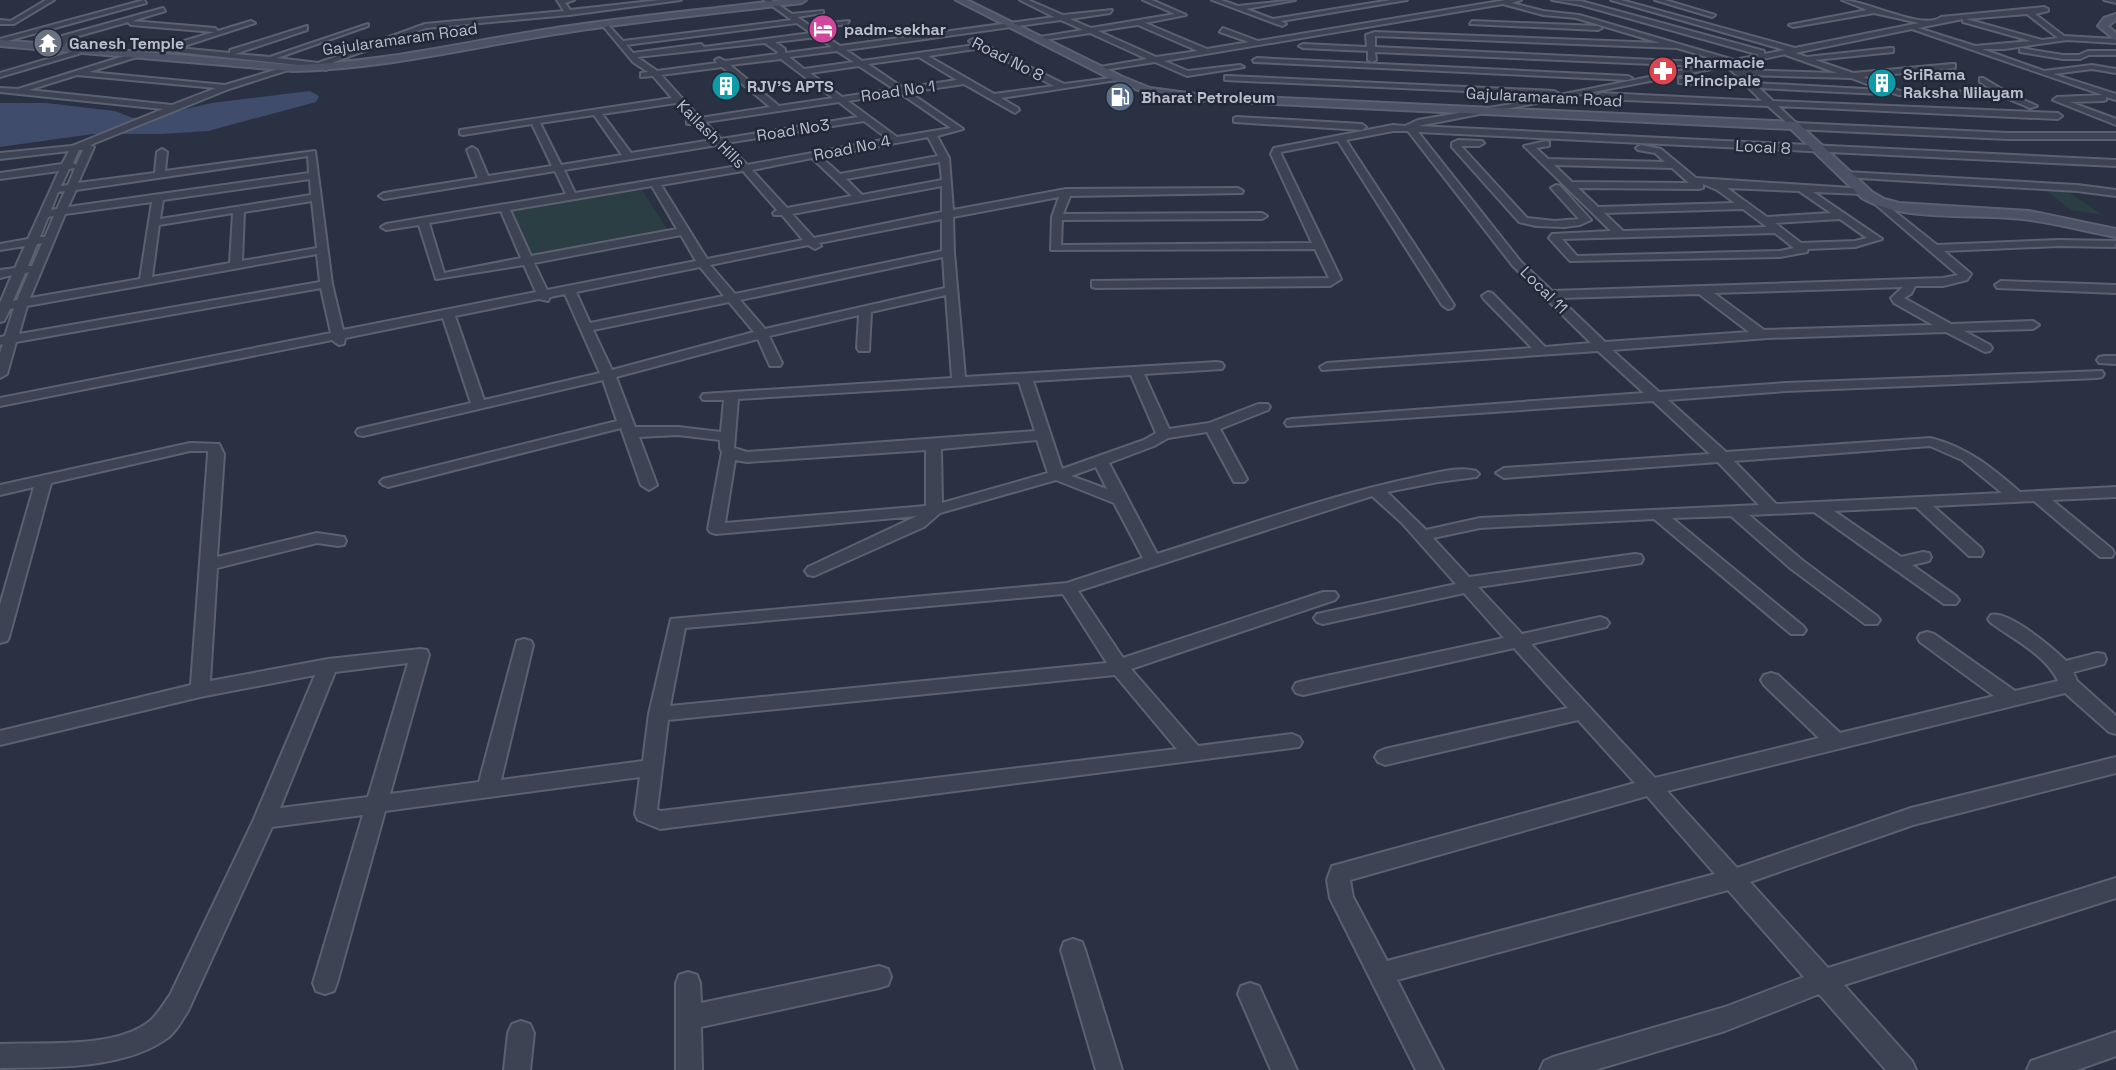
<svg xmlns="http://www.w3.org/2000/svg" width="2116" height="1070" font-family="'Space Grotesk',sans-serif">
<rect width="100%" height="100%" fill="#293143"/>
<!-- green -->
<path fill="#2b3e44" d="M2043,188L2067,191L2103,215L2071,210Z
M642,190L669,232L531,258L509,211Z"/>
<!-- water -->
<path fill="#3f4c6b" d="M310,91L319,96L316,102L208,131L162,134H93L0,147V103H46L115,111L133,118L159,115L212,103Z"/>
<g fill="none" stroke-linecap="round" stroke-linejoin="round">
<!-- minor casing -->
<g stroke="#5b6170" stroke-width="4">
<path id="minor" d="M46,0H54L14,24H0V20L11,21Z
M144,0L146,3L0,43V39Z
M557,0H574L565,3L570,10L660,0H681L569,15L426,28L326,65L330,68L326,70L317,67L167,51H164V47L174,48V44L214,32L131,25L128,22L68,39L63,51L56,49L62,36L163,8L165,11L132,21L215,28L218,31L251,21L255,23L178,48L230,53V50L307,26V30L235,54L270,57L368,24V26L277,58L318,63L425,24L564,11Z
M764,0H771L792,14L823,11V13L797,17L809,25L849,21L847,24L814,29L840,46L1054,17L1020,0H1028L1063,15L1112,10L1110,13L1070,19L1091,28L1175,14L1143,0H1152L1186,15L1145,23L1207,49L1249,42L1220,32L1223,28L1258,41L1506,0H1521L1512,3L1543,11L1579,15L1734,60L1760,55L1581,5L1552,0L1581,1L1764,51V54L1785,50L1611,0H1621L1795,48L1919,23L1874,13L1793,27L1789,25L1867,10L1842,0C1866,0 1922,31 1941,17L2044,7L2048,9V11L2035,14L2064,36L2116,39V43L2067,40L2005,49H1982L2044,71L2092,65L2116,69V73L2092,69L2053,74L2116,94V100L2106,97V100L2103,101L2070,102L2116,119V125L2053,100L2057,97L2103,95L1912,29L1795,53L1807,57L1890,48H1893V52L1815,60L1853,73L1952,64H1955V68L1863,77L1900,91L1996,92L1980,82V78H1983L2008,93L2037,106L2030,108L2004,97L1899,95L1884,90V94H1881L1759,88L1773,101L2058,113L2062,116L2058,119L1778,106L1796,123L2008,133H2116V139H2008L1794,129L1768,106L1601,99L1597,96L1601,93L1762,101L1727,66L1418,126L2116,160V166L1418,132L1521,262L1552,291L1943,278L1958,275L1875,204L1874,202L1879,199L1937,245L2059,240L2116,241L2115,247L2059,246L1944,251L1969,272L1971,274L1967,280L1943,286H1915L1911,294L1904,298L1951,324L2033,321L2039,325L2033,329L1964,331L1990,345L1992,348L1990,351L1985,352L1946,332L1768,338L1612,350L1659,392L1786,383L2102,371L2104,374L2102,377L2097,378L1786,391L1668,400L1726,452L1930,438C1967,447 1991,467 2020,492L2116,487V497L2052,500L2112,549L2114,553L2112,557H2100L2034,501L1933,506L1981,548L1983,552L1981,556H1969L1916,507L1834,511L1901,557L1923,552L1929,553L1931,557L1929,561L1912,565L1956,596L1959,600L1956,604H1944L1814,512L1749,515L1802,560L1877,616L1880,620L1877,624H1865L1790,568L1731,516L1672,518L1803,626L1806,630L1803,634H1791L1654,519L1480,528L1433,538L1469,577L1635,554L1641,555L1643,559L1641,563L1635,564L1478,587L1522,634L1600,617L1606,619L1609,623L1606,627L1531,644L1655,778L1819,738L1764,685L1761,680L1764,675L1771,673L1778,675L1840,733L1994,696L1920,642L1918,638L1920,634L1927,632L1934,634L2015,691L2058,681C2046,655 2013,639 1991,623L1988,619L1991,615C2008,610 2053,648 2066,661L2097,653L2104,654L2106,659L2104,664L2073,672L2077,681L2116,716V734L2109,732L2065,693L1667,791L1737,868L1911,808L2116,757V773L1913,825L1750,882L1828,968L2116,878V898L1844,985L1912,1061L1916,1070H1886L1819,994L1725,1031L1595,1070H1540L1544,1061L1553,1057L1725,1007L1804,977L1728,890L1397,980L1443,1070H1416L1330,898L1327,880L1332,866L1635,783L1578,720L1385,765L1378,762L1375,757L1378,752L1385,749L1568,708L1514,648L1303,695L1296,693L1293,688L1296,683L1303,681L1504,638L1464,593L1323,624L1317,622L1314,618L1317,614L1456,584L1402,523L1372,496L1078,591L1123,658L1323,592H1335L1338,596L1335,600L1131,669L1198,746L1292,734L1299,737L1302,742L1299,747L660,829L638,820L635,814L640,777L385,811L337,983L334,991L325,994L316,991L313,983L363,815L272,827L188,1011C182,1020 177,1030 169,1037C125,1070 53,1067 0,1068V1044C44,1042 115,1049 150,1021C158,1014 164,1003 170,995L254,819L315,675L200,697L0,745V731L191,685L208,454V451H190L51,483L9,637L7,641L0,643V605L34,487L0,495V485L190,443L219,444L224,454L217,557L317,533L344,537L346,541L344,545L338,546L317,543L217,568L210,681L328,659L420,649L427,650L429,655L390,794L479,782L517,641L524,639L531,641L533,645L501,780L643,761L649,714L671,619L1067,583L1143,558L1114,503L1056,480L940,513L924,527L814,576L808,575L805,571L808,567L917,516L716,534L710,532L708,529L722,452L720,448V440L678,435L639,437L657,485L649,490L641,485L621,428L388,487L383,485L380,482L383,479L617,421L603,380L363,436L358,435L356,432L358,429L471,403L443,318L345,338L344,344L339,345L332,340L0,406V398L331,333L321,288L16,342L7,374L0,378V353L3,344L0,345V337L5,336L14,308L10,309L4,321L0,322V303L12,275L0,278V270L15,268L25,246L0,250V244L28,239L59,171L0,179V173L62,164L69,151L0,159V153L72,146L163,109L0,92V88L18,89L134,53L138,55L137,57L89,72L225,85L288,66V70L229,89L90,145L94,147L78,183L155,173L157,152L162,149L167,152L165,171L315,151L332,284L343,330L536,292L524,265L436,279L419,225L386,230L381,227L386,224L566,194L555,171L384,199L379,196L384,193L478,178L467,150L472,147L477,150L488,176L552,166L532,124L463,135L460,134V130L672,98L653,76L641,77V73L648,72L633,62L603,26V24H607L623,41L792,20ZM1503,4L1543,15L1576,18L1660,43L1375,32L1366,35L1367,47L1303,44L1299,46L1303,48L1368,51V60L1372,62L1376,60L1375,52L1699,66L1703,64L1699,62L1375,47V36L1677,48L1724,62L1524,102L1418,120L1405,126L1393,125L1274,148L1271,154L1312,243L1061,245L1062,220L1262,219L1267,216L1262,213L1063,214L1070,196L1242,193L1243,191L1238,188L1066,189L953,210L949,158L937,136L963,129L909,92L964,84L1015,113L1019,110L1018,108L1001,98L1123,79L1119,77L1064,84L973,39L969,41L975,45L862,61L846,50L1061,20L1083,30L1040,37L1037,41L1090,33L1147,59L1100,67H1097V71L1155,62L1187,76L1244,67L1240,65L1188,71L1164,61ZM2027,14L2058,38L2042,40L1966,19ZM1963,19V22L2031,41L1975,46L1918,28ZM797,23L811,33L704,47L701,44L633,53L626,45ZM1137,25H1138L1198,51L1156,57L1098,31ZM817,37L832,47L785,53V49L775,42ZM765,43L778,52L777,54L725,61L719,58L715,60L717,63L657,71L637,57ZM982,48L1054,86L994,94L928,56ZM837,51L854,62L804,69L789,57ZM1786,54V55L1837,73L1740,70L1734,65ZM919,57L957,80L903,88L868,64ZM781,59L833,98L779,106L730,65ZM859,66L894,89L842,97L810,73ZM722,67L770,107L700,118L661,75ZM77,75L216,88L172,105L29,90ZM1745,75L1851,78L1883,90L1753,83ZM900,93L951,128L897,137L848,101ZM839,102L858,117L721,139L705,122ZM676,103L692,119L687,120V124H696L712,140L631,153L602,114ZM594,115L622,155L561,165L540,123ZM864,121L888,139L747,165L726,143ZM1393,131H1408L1513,266L1591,343L1545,347L1492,293L1488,292L1482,296L1484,299L1532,348L1327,363L1320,367L1322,370L1598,351L1644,393L1292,419L1287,420L1285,423L1287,426L1653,401L1710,454L1504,468L1496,473L1504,478L1718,462L1759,505L1480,518L1426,530L1387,492L1438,482L1476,477L1479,474L1476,471C1459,466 1435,473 1417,477C1329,495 1243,527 1157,554L1109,463L1154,446L1168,438L1207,432L1234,482H1244L1247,479L1220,429L1268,410L1270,407L1268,404H1258L1209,423L1169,429L1144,374L1222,369L1224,366L1222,363L1217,362L965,377L954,253L953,217L1059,197L1052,217L1051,250L1315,249L1329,278L1092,281V287L1096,288L1330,286L1341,279L1281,154V152L1338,141L1442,305L1448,309L1452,308L1454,305L1346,140ZM928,137L938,156L840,174L821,157ZM717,145L738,166L575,193L564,170ZM79,150H83L76,165L73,163ZM308,156L309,173L68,207L76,190ZM812,158L852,196L787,208L752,170ZM940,162L942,180L862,195L846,179ZM75,168L68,185L61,186L69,169ZM743,171L777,210L773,213L774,215H782L803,240L707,259L661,185ZM310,179L311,195L160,219L163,200ZM652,186L677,229L531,256L510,210ZM942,186V212L814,238L792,214ZM65,191L57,209L51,210L58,192ZM312,201L317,248L242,261L244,212ZM152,202L140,279L30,298L65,214ZM501,211L521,258L444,273L429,223ZM233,213L230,263L152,277L159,225ZM54,216L45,237H40L48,217ZM942,219V251L735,294L710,265L808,245L815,249L821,246L819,243ZM681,235L696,261L547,290L534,263ZM42,243L32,266H28L37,244ZM317,254L320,282L19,334L27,306ZM943,257L945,288L765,329L740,300ZM700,267L724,296L590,323L576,292ZM29,272L17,300L13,301L25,273ZM1903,287L1891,298L1894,303L1933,325L1764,330L1714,293ZM565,294L600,373L484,400L455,316L539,299L548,301L550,297ZM1699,294L1749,332L1605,342L1559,298ZM946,295L952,378L703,394L701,397L703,400H724L721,432L678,427H635L616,377L758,339L770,366H780L782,363L769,336L859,315L857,348L859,351H869L871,312ZM729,302L754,332L612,370L593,330ZM1131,375L1156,433L1144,440L1062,469L1033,381ZM1019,382L1035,431L747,452L734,448L738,399ZM1037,440L1048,473L942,503L941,449ZM1930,446L1962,460L2002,493L1776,504L1734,461ZM926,450V506L725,523L735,460L747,462ZM1096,467L1107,489L1071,476ZM1063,594L1107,663L670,706L685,628ZM408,663L368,797L280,808L335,672ZM1115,675L1177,749L661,811L657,810L668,720ZM1647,796L1715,874L1387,961L1353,897L1350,880Z
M1212,0H1221L1238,6L1295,0L1246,9L1273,19L1391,0H1407L1281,21L1286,24L1282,26Z
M1655,0H1665L1715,15L1712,17Z
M2104,0H2116V3Z
M1472,21L1598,26L1602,28L1598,30L1470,24Z
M2020,48L2063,55H2079L2088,51H2116V55H2089L2080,59H2063L2020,52Z
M81,49L88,51L0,77V73Z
M1257,58L1628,76L1632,78L1628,80L1254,62L1253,60Z
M1228,76L1554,91L1558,93L1554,95L1225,80V76Z
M1682,79L1726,81L1730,83L1726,85L1679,83V79Z
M1237,117L1362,124L1366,127L1362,130L1234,122V118Z
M1458,140L1482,141L1484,143L1479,146H1461L1527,218L1555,221L1579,219L1551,188L1556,185L1560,186L1591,220L1580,225L1564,227L1536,226L1519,222L1452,147V143Z
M1546,141L1549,142V146L1536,148L1548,159L1665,162L1655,153L1638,150L1636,148L1641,145L1661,149L1696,178L1867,189V193L1863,194L1813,192L1882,239L1855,247L1808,249L1807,252L1780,257L1570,261L1549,238L1552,234L1611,231L1524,146ZM1554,165L1672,168L1689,183L1572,182ZM1703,184L1717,190L1735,203L1598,207L1578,188L1699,189L1703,188ZM1727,188L1799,191L1831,213L1767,217ZM1743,209L1767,227L1623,231L1604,213ZM1840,219L1867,238L1855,241L1801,243L1775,223ZM1775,233L1794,248L1780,251L1577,256L1562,239Z
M1846,172L2077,185L2116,190V196L2077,191L1843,177L1841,175Z
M2001,281L2116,285V293L1997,288L1995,285Z
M2104,356H2116V364L2099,363L2097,360L2099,357Z
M1073,939L1082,942L1085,950L1122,1070H1096L1061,950L1064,942Z
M879,966L888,969L891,977L888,985L879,988L701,1027L702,1070H676V983L679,975L688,972L697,975L700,983L701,1003Z
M1250,983L1259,986L1297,1070H1271L1238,994L1241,986Z
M521,1021L530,1024L534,1033L530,1070H504L508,1033L512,1024Z
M2116,1032V1056L2077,1070H2027L2031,1061Z"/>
</g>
<!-- secondary casing -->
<g stroke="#5b6170" stroke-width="4">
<path id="secondary" d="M781,0H806L802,3C718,13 633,21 549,35C464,49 380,69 293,71L0,46V40L293,65C380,63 464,42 550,29C626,17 704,10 781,0Z
M956,0H967L1123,77L1150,88L1195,94L1794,122L1798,123L1872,192L1884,199L1899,203L2029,211L2116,229V237C2088,232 2059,224 2030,220C1980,212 1906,224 1862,198L1791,129L1195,100L1148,94L1115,81Z
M2116,14V20L2108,26L2116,33V41L2098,26L2104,18Z"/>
</g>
<!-- minor -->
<use href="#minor" fill="#3d4353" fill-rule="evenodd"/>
<!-- secondary -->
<use href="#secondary" fill="#4b5265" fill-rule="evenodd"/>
</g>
<!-- icons -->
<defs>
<g id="hotel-disc" transform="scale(1.5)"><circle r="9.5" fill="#d1479c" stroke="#222838"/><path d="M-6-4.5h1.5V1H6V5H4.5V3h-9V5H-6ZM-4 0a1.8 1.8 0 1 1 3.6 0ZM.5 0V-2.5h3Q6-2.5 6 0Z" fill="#fff"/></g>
<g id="temple-disc" transform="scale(1.5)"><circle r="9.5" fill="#6b7280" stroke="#222838"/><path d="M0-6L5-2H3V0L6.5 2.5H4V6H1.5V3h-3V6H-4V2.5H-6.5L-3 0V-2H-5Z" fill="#fff"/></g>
<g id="pharmacy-disc" transform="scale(1.5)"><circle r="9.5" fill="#e0444e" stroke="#222838"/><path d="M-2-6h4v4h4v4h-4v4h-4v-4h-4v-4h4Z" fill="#fff"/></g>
<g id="building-disc" transform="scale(1.5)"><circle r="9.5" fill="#0f9aa8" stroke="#222838"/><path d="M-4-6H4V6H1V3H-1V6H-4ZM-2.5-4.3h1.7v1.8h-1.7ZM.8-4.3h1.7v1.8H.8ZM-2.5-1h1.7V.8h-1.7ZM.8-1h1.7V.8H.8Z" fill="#fff"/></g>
<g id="fuel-disc" transform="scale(1.5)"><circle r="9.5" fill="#5c6f8a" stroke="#222838"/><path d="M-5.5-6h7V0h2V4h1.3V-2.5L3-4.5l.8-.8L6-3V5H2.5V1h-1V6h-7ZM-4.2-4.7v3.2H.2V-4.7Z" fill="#fff"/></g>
</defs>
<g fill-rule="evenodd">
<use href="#hotel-disc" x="823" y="29"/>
<use href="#temple-disc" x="48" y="43"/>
<use href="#pharmacy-disc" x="1663" y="71"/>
<use href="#building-disc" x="1882" y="83"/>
<use href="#building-disc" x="726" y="86"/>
<use href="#fuel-disc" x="1120" y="97"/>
</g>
<g text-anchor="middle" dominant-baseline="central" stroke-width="5" stroke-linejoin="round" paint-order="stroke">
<!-- far-poi labels -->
<g font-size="16" font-weight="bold" fill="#babfcc" stroke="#222838" text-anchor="start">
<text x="844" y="29">padm-sekhar</text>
<text x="69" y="43">Ganesh Temple</text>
<text x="1684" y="62">Pharmacie<tspan x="1684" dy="18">Principale</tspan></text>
<text x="1903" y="74">SriRama<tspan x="1903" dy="18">Raksha Nilayam</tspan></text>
<text x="747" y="86">RJV'S APTS</text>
<text x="1141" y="97">Bharat Petroleum</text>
</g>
<!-- far-street labels -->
<g font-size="16" fill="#babfcc" stroke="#222838">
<text transform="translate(400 39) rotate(-8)">Gajularamaram Road</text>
<text transform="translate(1008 59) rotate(27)">Road No 8</text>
<text transform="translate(898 91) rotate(-8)">Road No 1</text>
<text transform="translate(1544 97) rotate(3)">Gajularamaram Road</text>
<text transform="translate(793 130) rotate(-9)">Road No3</text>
<text transform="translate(711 134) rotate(45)">Kailash Hills</text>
<text transform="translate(1763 147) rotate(3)">Local 8</text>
<text transform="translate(852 148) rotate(-11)">Road No 4</text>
<text transform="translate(1544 290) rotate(45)">Local 11</text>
</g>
</g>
</svg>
